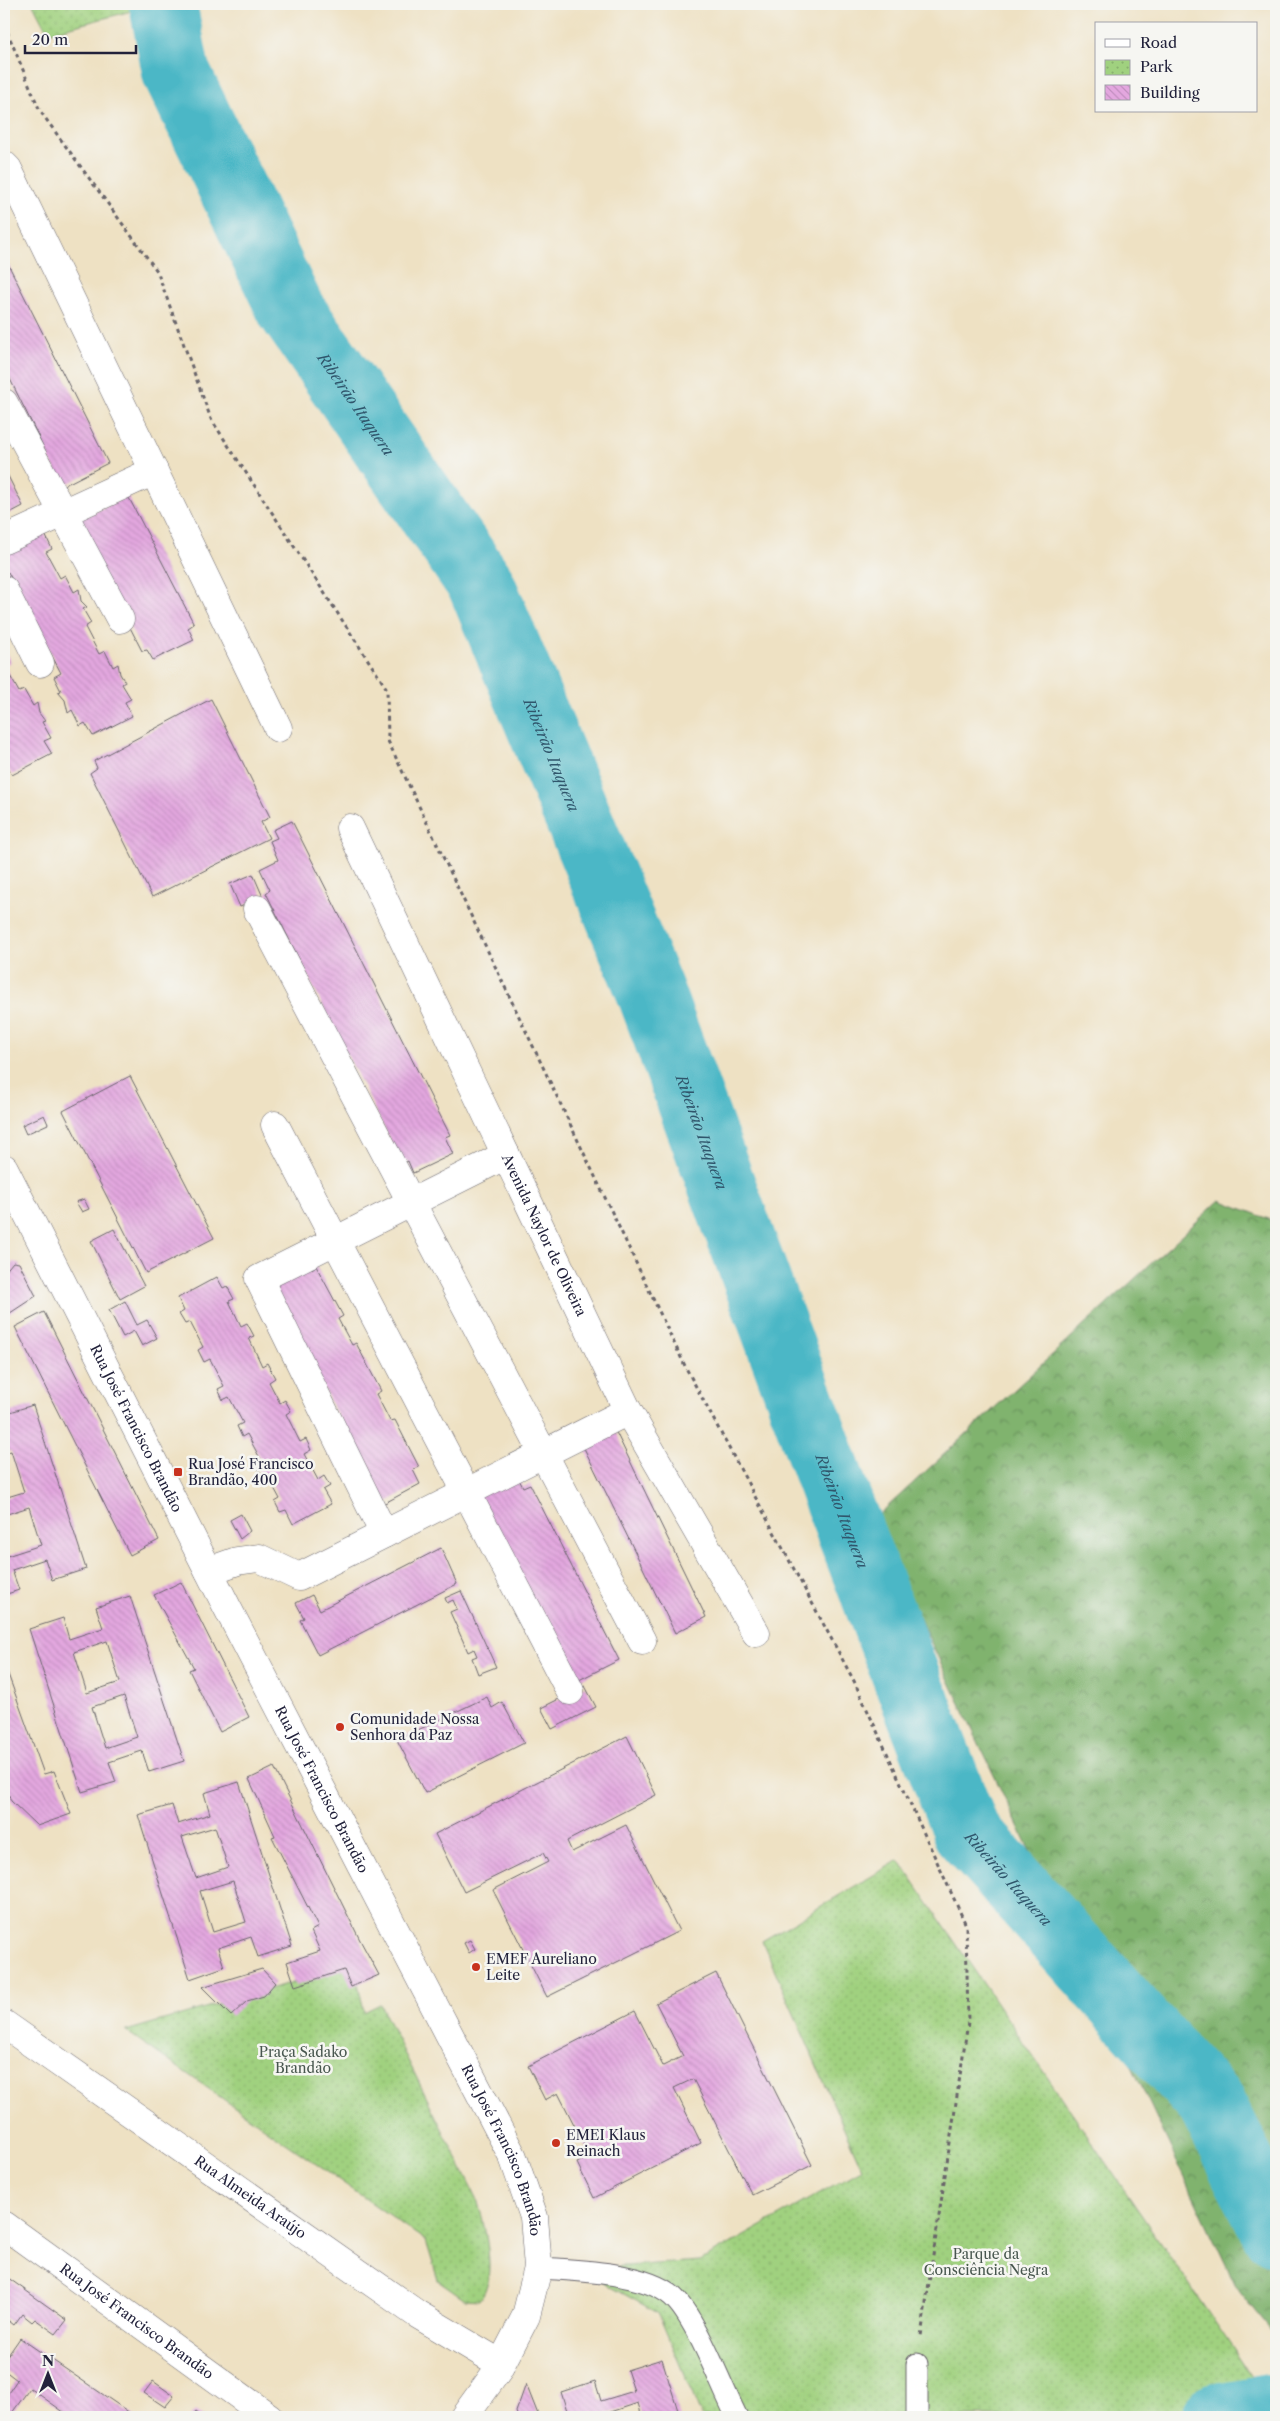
<svg xmlns="http://www.w3.org/2000/svg" width="1280" height="2421" font-family="'Libre Caslon Text',serif">
<defs>
<pattern id="forest-crowns" width="20" height="18" patternUnits="userSpaceOnUse" patternTransform="scale(1.25)"><rect width="20" height="18" fill="#80b36e"/><path d="M2 6a3 3 0 1 1 6 0M12 15a3 3 0 1 1 6 0" fill="none" stroke="#68915c"/></pattern>
<pattern id="park-dots" width="8" height="8" patternUnits="userSpaceOnUse" patternTransform="scale(1.25)"><rect width="8" height="8" fill="#a0d17f"/><path d="M2 2h.1M6 6h.1" fill="none" stroke="#8ab36f" stroke-width="1.8" stroke-linecap="round"/></pattern>
<pattern id="building-back-hatch" width="6" height="6" patternUnits="userSpaceOnUse" patternTransform="scale(1.25)"><rect width="6" height="6" fill="#e3a7df"/><path d="M-1 5l2 2M0 0l6 6M5-1l2 2" fill="none" stroke="#c28fc0"/></pattern>
</defs>
<rect width="100%" height="100%" fill="#f6f6f2"/>
<filter id="ink" filterUnits="userSpaceOnUse"><feTurbulence type="fractalNoise" baseFrequency=".02" numOctaves="2"/><feDisplacementMap in="SourceGraphic" scale="10" xChannelSelector="R" yChannelSelector="G"/><feConvolveMatrix kernelMatrix="1 2 1 2 8 2 1 2 1" color-interpolation-filters="sRGB"/></filter>
<filter id="wash" filterUnits="userSpaceOnUse"><feTurbulence type="fractalNoise" baseFrequency=".0096" numOctaves="4" result="noise"/><feDisplacementMap in="SourceGraphic" scale="20" xChannelSelector="R" yChannelSelector="G"/><feGaussianBlur stdDeviation="1.12" result="paint"/><feColorMatrix in="noise" values="0 0 0 0 0 0 0 0 0 0 0 0 0 0 0 0 0 1.4 0 .05"/><feComposite in="paint" operator="in"/></filter>
<g filter="url(#wash)">
<rect width="100%" height="100%" fill="#eee1c3"/>
<!-- forest -->
<path fill="url(#forest-crowns)" stroke="#516a54" d="M1220,1200L1276,1222V2337L1238,2290L873,1520Z"/>
<!-- park -->
<path fill="url(#park-dots)" stroke="#617a5d" d="M33,4H158L48,33Z
M899,1860L1276,2412V2417H702L658,2313L579,2269L700,2261L862,2169L762,1941Z
M348,1966L358,1983L364,2012L380,2004L477,2199C484,2223 499,2279 479,2300L465,2299L438,2280L426,2241L126,2031Z"/>
<g fill="none" stroke-linecap="round" stroke-linejoin="round">
<!-- river -->
<g stroke="#4bb7c6" stroke-width="68">
<path id="s1" d="M163,4L176,72L291,310L481,584L650,991L834,1490L966,1831L1210,2102L1276,2233"/>
<path d="M1216,2417L1276,2407"/>
</g>
</g>
<g id="blocks">
<!-- building -->
<path fill="url(#building-back-hatch)" fill-rule="evenodd" d="M4,256L108,463L63,486L4,367Z
M4,468L23,506L4,516Z
M128,496L194,624L188,628L194,640L153,660L147,650L142,651L76,521Z
M44,532L52,549L46,552L60,578L65,575L74,592L79,589L81,601L87,607L83,609L91,623L85,627L99,654L105,651L113,667L118,664L120,674L125,682L122,684L131,699L125,702L132,716L93,736L85,723L80,726L72,710L68,713L65,700L58,692L61,691L54,677L61,673L8,572L4,574V543Z
M4,650L11,662L4,665L19,692L24,690L33,706L37,703L39,713L45,721L42,722L51,738L44,741L52,754L12,775L4,762Z
M211,699L270,817L261,822L269,838L152,897L90,773L97,768L94,761Z
M292,821L450,1135L445,1137L453,1154L413,1173L408,1161L402,1164L266,893L270,890L260,869L278,860L270,841L277,838L273,830Z
M253,874L263,897L240,907L230,884Z
M130,1076L214,1238L146,1273L63,1111Z
M44,1115L48,1124L26,1134L22,1125Z
M84,1199L89,1209L82,1212L76,1202Z
M114,1229L144,1286L120,1299L91,1241Z
M306,1257L312,1269L316,1266L343,1316L338,1319L352,1345L356,1343L381,1391L376,1394L390,1421L395,1420L419,1467L413,1470L420,1484L383,1504L267,1278Z
M13,1262L19,1263L36,1296L4,1317V1273Z
M217,1277L223,1288L227,1286L234,1299L229,1301L241,1326L247,1323L254,1336L249,1338L262,1366L267,1363L275,1378L269,1382L280,1403L285,1400L291,1411L286,1414L300,1442L306,1439L311,1450L304,1454L318,1480L324,1476L330,1486L323,1490L331,1504L293,1524L286,1510L280,1512L275,1502L280,1499L267,1475L263,1477L256,1465L262,1462L247,1434L242,1437L237,1426L243,1423L229,1397L223,1400L218,1389L224,1386L210,1359L204,1362L198,1350L203,1347L190,1322L185,1324L179,1314L184,1311L178,1298Z
M125,1301L137,1325L147,1320L157,1338L142,1346L134,1331L123,1337L109,1310Z
M44,1312L159,1540L130,1555L15,1327Z
M33,1405L86,1569L52,1580L45,1559L12,1570L19,1590L4,1595V1546L7,1556L41,1545L29,1507L4,1515V1498L24,1492L11,1451L4,1453V1436H6L4,1414Z
M613,1426L706,1617L675,1633L582,1444Z
M517,1476L523,1487L530,1484L619,1660L571,1684L477,1496Z
M241,1514L250,1531L240,1539L230,1520Z
M441,1548L457,1584L318,1655L300,1620L304,1618L296,1603L312,1595L320,1610Z
M181,1582L249,1717L220,1732L189,1670L194,1668L154,1595Z
M461,1591L496,1667L478,1674L472,1658L477,1656L474,1649L468,1652L450,1612L457,1609L453,1600L447,1603L445,1598Z
M130,1596L184,1761L149,1772L142,1751L109,1762L116,1782L82,1792L29,1629L63,1618L69,1639L103,1628L96,1607ZM107,1641L120,1682L87,1693L74,1652ZM124,1696L137,1737L105,1748L92,1707Z
M4,1663L44,1774L54,1771L71,1814L37,1826L11,1801L4,1782Z
M585,1686L596,1707L552,1729L541,1708Z
M487,1697L492,1708L502,1702L524,1743L425,1793L397,1740Z
M627,1736L656,1795L567,1841L572,1852L626,1825L679,1931L547,1997L493,1890L548,1862L543,1853L464,1892L435,1834Z
M274,1767L360,1940L379,1975L351,1987L344,1970L295,1986L287,1962L320,1951L311,1931L318,1927L272,1837L275,1836L249,1779Z
M239,1782L292,1946L258,1957L251,1937L218,1948L224,1967L190,1979L138,1815L172,1805L178,1824L210,1814L204,1793ZM215,1827L228,1867L196,1878L182,1837ZM233,1881L246,1922L213,1932L200,1891Z
M470,1940L475,1949L469,1953L464,1943Z
M262,1969L275,1983L264,1996L247,2001L231,2016L202,1987Z
M716,1973L812,2165L752,2195L693,2079L674,2088L701,2143L594,2198L577,2163L590,2156L558,2093L545,2100L528,2066L635,2011L663,2066L683,2056L656,2003Z
M4,2275L67,2320L56,2334L35,2319L32,2322L22,2314L14,2325L4,2317Z
M20,2338L136,2417H62L65,2413L30,2388L9,2417H4V2399L17,2380L4,2370V2361Z
M662,2359L680,2417H642L638,2403L605,2414L606,2417H569L561,2392L595,2381L601,2401L634,2391L627,2370Z
M153,2381L174,2396L165,2407L144,2393Z
M526,2384L539,2417H518L516,2412Z
M196,2411L204,2417H191Z"/>
</g>
</g>
<g filter="url(#ink)">
<use href="#blocks" fill-opacity="0" stroke="#69656b" stroke-width="1"/>
<g fill="none" stroke-linecap="round" stroke-linejoin="round">
<!-- lane casing -->
<g stroke="#69656b" stroke-width="23">
<path id="lane" d="M538,2268C573,2270 645,2272 672,2296C696,2317 721,2386 737,2417
M917,2364V2417"/>
</g>
<!-- street casing -->
<g stroke="#69656b" stroke-width="29">
<g id="street">
<path d="M4,165L8,169L278,728"/>
<path d="M4,403L120,619"/>
<path d="M4,540L154,471"/>
<path d="M4,590L40,663"/>
<path id="s2" d="M350,828L628,1411L756,1633"/>
<path d="M257,909L642,1641"/>
<path d="M275,1125L570,1691"/>
<path id="s3" d="M4,1168L227,1607L513,2157L534,2217L538,2268L526,2316L498,2370L464,2417"/>
<path d="M384,1534L259,1279L506,1155"/>
<path d="M209,1571L237,1561L259,1558L299,1577L628,1411"/>
<path id="s4" d="M4,2024L417,2314L501,2364"/>
<path id="s5" d="M4,2225L269,2417"/>
</g>
</g>
<!-- path -->
<path stroke="#69656b" stroke-width="3" stroke-dasharray="4 4" stroke-linecap="butt" d="M4,24L40,111L157,271L211,419L387,689L388,741L686,1368L854,1681L966,1925L968,2022L921,2336"/>
<!-- lane -->
<use href="#lane" stroke="#fff" stroke-width="21"/>
<!-- street -->
<use href="#street" stroke="#fff" stroke-width="28"/>
</g>
</g>
<!-- markers -->
<g fill="#c8321e" stroke="#f6f6f2" stroke-width="2">
<rect x="173" y="1467" width="10" height="10" rx="2.5"/>
<circle cx="340" cy="1727" r="5"/>
<circle cx="476" cy="1967" r="5"/>
<circle cx="556" cy="2143" r="5"/>
</g>
<g text-anchor="middle" dominant-baseline="central" stroke-width="5" stroke-linejoin="round" paint-order="stroke">
<!-- street labels -->
<g font-size="14" fill="#22223b" stroke="#f6f6f2">
<text stroke="none"><textPath href="#s2" startOffset="451">Avenida Naylor de Oliveira</textPath></text>
<text stroke="none"><textPath href="#s3" startOffset="292">Rua José Francisco Brandão</textPath></text>
<text stroke="none"><textPath href="#s3" startOffset="698">Rua José Francisco Brandão</textPath></text>
<text stroke="none"><textPath href="#s3" startOffset="1102">Rua José Francisco Brandão</textPath></text>
<text stroke="none"><textPath href="#s4" startOffset="301">Rua Almeida Araújo</textPath></text>
<text stroke="none"><textPath href="#s5" startOffset="164">Rua José Francisco Brandão</textPath></text>
</g>
<!-- poi labels -->
<g font-size="14" fill="#22223b" stroke="#f6f6f2" text-anchor="start">
<text x="188" y="1464">Rua José Francisco<tspan x="188" dy="16">Brandão, 400</tspan></text>
<text x="350" y="1719">Comunidade Nossa<tspan x="350" dy="16">Senhora da Paz</tspan></text>
<text x="486" y="1959">EMEF Aureliano<tspan x="486" dy="16">Leite</tspan></text>
<text x="566" y="2135">EMEI Klaus<tspan x="566" dy="16">Reinach</tspan></text>
</g>
<!-- park labels -->
<g font-size="14" fill="#48574f" stroke="#f6f6f2">
<text x="303" y="2052">Praça Sadako<tspan x="303" dy="16">Brandão</tspan></text>
<text x="986" y="2254">Parque da<tspan x="986" dy="16">Consciência Negra</tspan></text>
</g>
<!-- water labels -->
<g font-size="15" font-style="italic" fill="#30566c" stroke="#f6f6f2">
<text stroke="none"><textPath href="#s1" startOffset="448">Ribeirão Itaquera</textPath></text>
<text stroke="none"><textPath href="#s1" startOffset="852">Ribeirão Itaquera</textPath></text>
<text stroke="none"><textPath href="#s1" startOffset="1258">Ribeirão Itaquera</textPath></text>
<text stroke="none"><textPath href="#s1" startOffset="1662">Ribeirão Itaquera</textPath></text>
<text stroke="none"><textPath href="#s1" startOffset="2069">Ribeirão Itaquera</textPath></text>
</g>
</g>
<!-- margin -->
<rect width="1280" height="2421" fill="none" stroke="#f6f6f2" stroke-width="20"/>
<!-- legend -->
<rect x="1095" y="22" width="162" height="90" fill="#f6f6f2" stroke="#a1a1a9"/>
<rect x="1105" y="39" width="25" height="8" fill="#ffffff" stroke="#a1a1a9"/>
<text x="1140" y="48" font-size="15" fill="#22223b">Road</text>
<rect x="1105" y="60" width="25" height="15" fill="url(#park-dots)" stroke="#a1a1a9"/>
<text x="1140" y="72" font-size="15" fill="#22223b">Park</text>
<rect x="1105" y="85" width="25" height="15" fill="url(#building-back-hatch)" stroke="#a1a1a9"/>
<text x="1140" y="98" font-size="15" fill="#22223b">Building</text>
<!-- north arrow -->
<g transform="translate(48 2374)" stroke="#f6f6f2" stroke-width="4" paint-order="stroke">
<path d="M0-4L9 19L0 12L-9 19Z" fill="#22223b"/>
<text y="-8" font-size="14" font-weight="bold" text-anchor="middle" fill="#22223b">N</text>
</g>
<!-- scale -->
<path d="M25 45v8h111v-8" fill="none" stroke="#22223b" stroke-width="2.5"/>
<text x="32" y="45" font-size="15" fill="#22223b" stroke="#f6f6f2" stroke-width="4" paint-order="stroke">20 m</text>
</svg>
